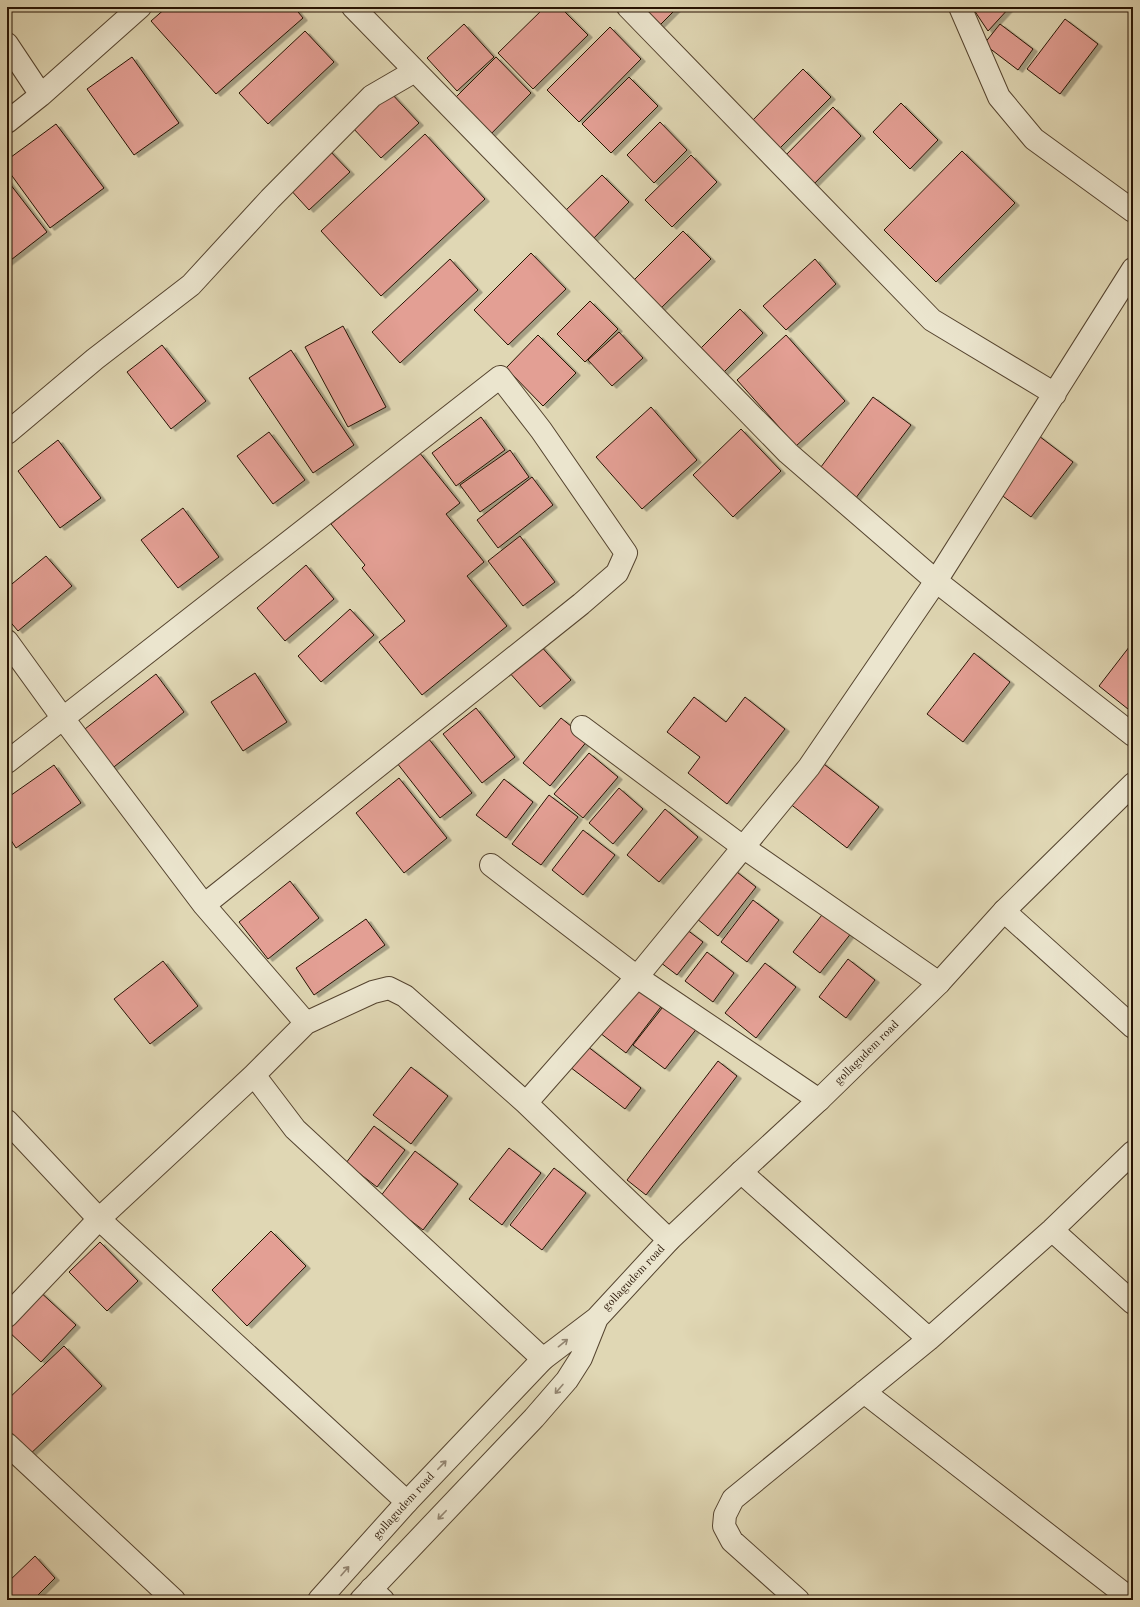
<svg xmlns="http://www.w3.org/2000/svg" width="1140" height="1607" font-family="'Old Standard TT',serif">
<defs>
<filter id="shadow"><feDropShadow dx="4.5" dy="2.5" stdDeviation="0" flood-color="#0004"/></filter>
</defs>
<rect width="100%" height="100%" fill="#e0d7b4"/>
<filter id="stains"><feTurbulence type="fractalNoise" baseFrequency=".005" numOctaves="4"/><feColorMatrix values="0 0 0 0 .2 0 0 0 0 .09 0 0 0 0 .02 0 0 0 .5 -.17"/></filter>
<radialGradient id="worn" r=".72"><stop offset=".6" stop-color="#630" stop-opacity="0"/><stop offset="1" stop-color="#630" stop-opacity=".3"/></radialGradient>
<!-- building -->
<path fill="#e39f94" stroke="#271303" filter="url(#shadow)" d="M167,7H294L303,18L216,94L151,21Z
M545,7H560L588,35L533,89L498,53Z
M631,7H678L654,31Z
M972,7H1010L988,31Z
M1065,19L1098,44L1060,94L1027,69Z
M464,24L494,57L457,91L427,58Z
M1000,24L1033,49L1018,70L984,44Z
M610,27L641,59L579,122L547,90Z
M305,31L334,62L268,124L239,93Z
M132,57L179,123L134,155L87,89Z
M496,57L531,93L487,138L451,102Z
M803,69L831,97L777,151L750,123Z
M629,77L658,106L611,153L582,124Z
M390,92L419,123L381,158L352,127Z
M901,103L938,140L910,169L873,132Z
M833,107L861,136L810,188L782,159Z
M660,122L687,150L654,183L627,155Z
M56,124L104,188L50,228L7,169V160Z
M425,134L485,199L381,296L321,231Z
M328,149L350,172L309,210L288,187Z
M962,151L1015,203L936,282L884,230Z
M691,155L717,182L672,227L645,200Z
M602,175L629,202L591,241L563,213Z
M7,180L47,232L7,263Z
M683,231L711,259L658,311L631,283Z
M531,253L566,289L508,345L474,310Z
M450,259L478,290L400,363L372,332Z
M815,259L836,284L786,330L763,306Z
M590,301L618,329L585,362L557,334Z
M740,309L763,333L718,378L695,354Z
M343,326L386,407L348,427L305,347Z
M619,332L643,358L612,386L588,360Z
M538,335L576,373L543,406L506,368Z
M786,335L845,401L796,446L737,380Z
M162,345L206,401L171,429L127,372Z
M291,350L354,445L313,473L249,378Z
M873,397L911,425L855,499L818,471Z
M651,407L697,460L642,509L596,457Z
M481,417L505,450L456,486L432,453Z
M741,429L781,471L733,517L693,475Z
M269,432L305,480L273,504L237,456Z
M1035,433L1073,462L1031,517L992,488Z
M58,440L101,498L60,528L18,471Z
M510,450L529,477L480,512L460,485Z
M419,452L460,503L446,514L484,562L467,576L507,626L422,695L379,642L405,621L362,568L365,565L331,524Z
M532,477L553,505L498,548L477,520Z
M183,508L219,557L178,588L141,540Z
M520,536L555,582L523,606L488,561Z
M46,556L72,586L18,631L7,618V588Z
M306,565L334,599L285,641L257,608Z
M350,609L374,635L321,682L298,656Z
M1133,642V713L1099,686Z
M539,644L571,680L540,707L508,671Z
M974,653L1010,682L963,742L927,714Z
M255,673L287,722L243,751L211,702Z
M156,674L184,712L110,770L81,732Z
M694,697L726,722L745,697L785,729L727,804L688,773L700,757L667,732Z
M476,708L515,757L482,783L443,734Z
M561,718L588,740L550,786L523,763Z
M428,738L472,793L440,818L397,763Z
M589,753L618,777L583,818L554,794Z
M820,761L879,807L847,848L789,803Z
M54,765L81,803L16,848L7,834V798Z
M399,778L447,838L404,873L356,813Z
M504,779L533,802L506,838L476,815Z
M619,788L643,809L613,844L589,823Z
M549,795L578,817L541,865L512,844Z
M665,809L698,837L659,882L627,855Z
M583,830L615,855L583,895L552,870Z
M728,865L756,887L718,936L691,914Z
M290,881L319,918L268,959L239,922Z
M753,900L779,920L747,962L721,942Z
M825,911L852,932L820,973L793,952Z
M366,919L385,945L314,995L296,968Z
M678,923L703,942L677,975L652,956Z
M707,952L734,973L713,1002L685,981Z
M848,959L875,980L846,1018L819,997Z
M163,961L198,1006L150,1044L114,999Z
M765,963L796,987L756,1038L725,1013Z
M637,984L663,1004L626,1053L600,1033Z
M666,1003L698,1027L665,1069L633,1045Z
M587,1046L641,1088L625,1109L570,1067Z
M718,1061L737,1076L646,1195L627,1180Z
M411,1067L448,1096L411,1144L373,1115Z
M374,1126L405,1150L377,1187L346,1163Z
M509,1148L541,1173L502,1225L469,1199Z
M415,1151L458,1184L423,1230L380,1197Z
M554,1168L586,1193L542,1250L510,1225Z
M271,1231L306,1266L247,1326L212,1290Z
M100,1242L138,1281L107,1311L69,1272Z
M37,1289L76,1325L41,1362L7,1330V1320Z
M64,1346L102,1386L27,1457L7,1435V1400Z
M35,1556L55,1578L33,1600H7V1583Z"/>
<g fill="none" stroke-linecap="round" stroke-linejoin="round">
<!-- minor casing -->
<g stroke="#55442f" stroke-width="24">
<path id="minor" d="M353,7L788,453L936,581L1133,735
M628,7L932,320L1055,394
M960,7L999,97L1034,139L1133,211
M7,44L41,95
M7,122L41,95L140,7
M7,433L95,359L191,285L270,199L372,96L415,71
M7,641L62,717L204,905L306,1023L254,1075L295,1129L543,1359
M582,727L743,847L939,983
M7,762L500,377L541,430L626,553L617,573L581,604L204,905
M491,865L637,977L819,1100
M1004,911L1133,1027
M306,1023L373,992L389,988L405,996L526,1103L669,1240
M526,1103L637,977L809,767L936,581L1133,269
M7,1121L99,1219L407,1502
M741,1172L929,1339
M1052,1230L1133,1303
M7,1316L99,1219L254,1075
M864,1392L1132,1600
M7,1444L174,1600
M371,1589L383,1600
M798,1600L732,1541L724,1526L725,1515L733,1499L929,1339L1052,1230L1133,1152"/>
</g>
<!-- tertiary casing -->
<g stroke="#55442f" stroke-width="24">
<path id="tertiary" d="M319,1600L407,1502L543,1359L597,1318L669,1240L741,1172L819,1100L939,983L1004,911L1133,784
M361,1600L534,1418L567,1380L581,1358L597,1318"/>
</g>
<!-- minor -->
<use href="#minor" stroke="#ebe5ce" stroke-width="22"/>
<!-- tertiary -->
<use href="#tertiary" stroke="#ebe5ce" stroke-width="22"/>
</g>
<!-- one-way arrows -->
<defs><path id="oneway-shaft" d="M-6 0H5M1.5-3L5.5 0L1.5 3" fill="none" stroke-width="1.6" stroke-linecap="round" stroke-linejoin="round"/></defs>
<g stroke="#938673">
<use href="#oneway-shaft" transform="translate(563 1343) rotate(-39)"/>
<use href="#oneway-shaft" transform="translate(559 1389) rotate(131)"/>
<use href="#oneway-shaft" transform="translate(442 1465) rotate(-46)"/>
<use href="#oneway-shaft" transform="translate(442 1515) rotate(134)"/>
<use href="#oneway-shaft" transform="translate(345 1571) rotate(-49)"/>
</g>
<g text-anchor="middle" dominant-baseline="central" stroke-width="4" stroke-linejoin="round" paint-order="stroke">
<!-- street labels -->
<g font-size="12" fill="#271303" stroke="#ebe5ce">
<text transform="translate(867 1053) rotate(-45)">gollagudem road</text>
<text transform="translate(634 1278) rotate(-47)">gollagudem road</text>
<text transform="translate(404 1506) rotate(-48)">gollagudem road</text>
</g>
</g>
<!-- margin -->
<rect width="1140" height="1607" fill="none" stroke="#e0d7b4" stroke-width="24"/>
<rect x="8" y="8" width="1124" height="1591" fill="none" stroke="#271303" stroke-width="2"/>
<rect x="12" y="12" width="1116" height="1583" fill="none" stroke="#271303"/>
<rect width="100%" height="100%" filter="url(#stains)"/>
<rect width="100%" height="100%" fill="url(#worn)"/>
</svg>
